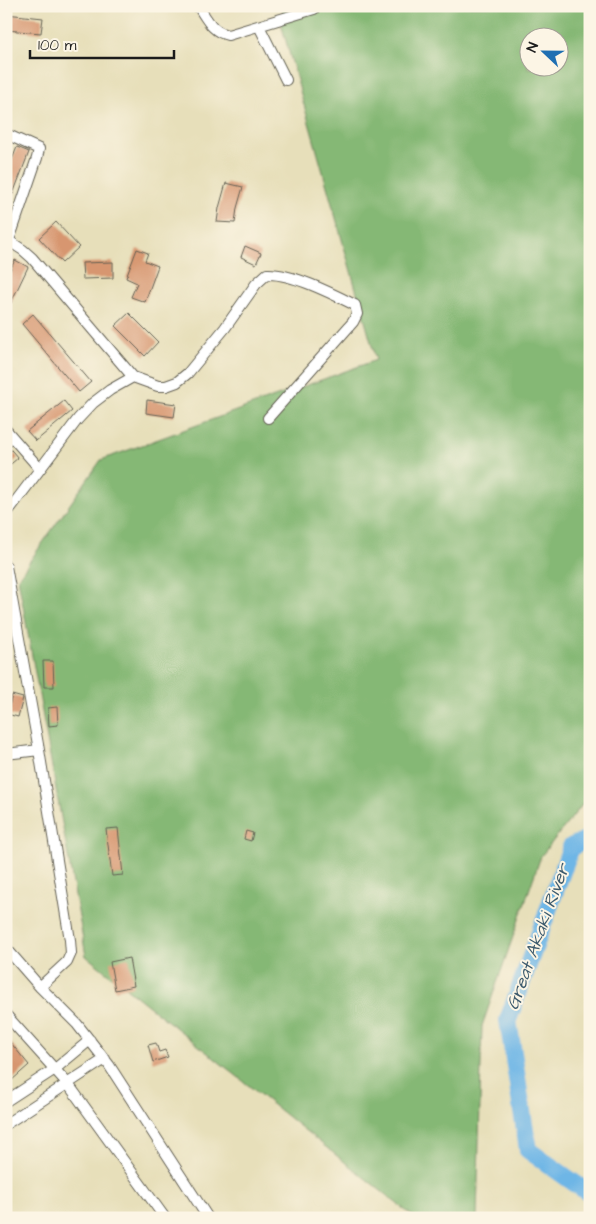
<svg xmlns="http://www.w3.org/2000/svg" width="596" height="1224" font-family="'Architects Daughter',sans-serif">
<rect width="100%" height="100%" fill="#fcf5e5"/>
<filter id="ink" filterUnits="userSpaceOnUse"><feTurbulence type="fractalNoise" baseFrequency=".02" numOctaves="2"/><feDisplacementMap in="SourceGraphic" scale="10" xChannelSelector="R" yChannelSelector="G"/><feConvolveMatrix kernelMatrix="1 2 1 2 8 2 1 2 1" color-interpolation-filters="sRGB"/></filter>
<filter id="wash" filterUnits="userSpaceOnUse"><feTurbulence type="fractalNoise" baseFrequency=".0096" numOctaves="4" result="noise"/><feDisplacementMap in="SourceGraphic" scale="20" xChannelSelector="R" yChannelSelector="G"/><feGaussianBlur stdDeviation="1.12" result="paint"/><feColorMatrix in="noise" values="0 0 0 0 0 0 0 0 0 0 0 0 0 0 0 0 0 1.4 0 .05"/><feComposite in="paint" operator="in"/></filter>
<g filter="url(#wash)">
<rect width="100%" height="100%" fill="#e7dfba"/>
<!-- forest -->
<path fill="#85b874" stroke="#506a48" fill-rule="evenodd" d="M283,6H590V795L541,856L482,1026L477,1218H415L86,956L18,578L101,460L376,360L282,27ZM528,38H558V68H528Z"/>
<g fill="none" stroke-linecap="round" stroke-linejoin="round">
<!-- river -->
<path stroke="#6eb6e6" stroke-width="18" d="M590,838L571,847L508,1020L528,1150L590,1194"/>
</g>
<g id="blocks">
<!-- building -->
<path fill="#d7966f" d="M6,14L43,18L41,33L6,30Z
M17,147L29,152L13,194L6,192V175Z
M226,183L243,187L237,208L235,223L217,222L219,208Z
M56,222L79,247L62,263L39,238Z
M245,246L261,253L256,264L241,257Z
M137,249L148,253L145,261L158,266L145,302L131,297L137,283L126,278Z
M15,260L28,267L6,313V278Z
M113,262V278L83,279L82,263Z
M129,313L158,342L145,356L115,326Z
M33,314L91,382L79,392L22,324Z
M147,400L176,404L174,417L146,413Z
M64,401L72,411L36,441L27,431Z
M6,444L18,458L6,468Z
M43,661H53L54,687H44Z
M12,695L23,698L18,717L7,714Z
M57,707L58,725L49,726L48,708Z
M118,828L123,875L112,876L106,829Z
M246,831L253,833L251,841L244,839Z
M129,958L134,986L115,990L110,962Z
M6,1037L29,1065L11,1081L6,1075Z
M156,1043L159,1052L165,1050L168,1057L153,1062L148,1045Z"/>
</g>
</g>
<g filter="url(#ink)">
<use href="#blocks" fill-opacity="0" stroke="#636053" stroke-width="1"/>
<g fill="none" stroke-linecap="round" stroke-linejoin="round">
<!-- minor casing -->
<g stroke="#636053" stroke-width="12">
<path id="minor" d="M198,6C207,19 212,32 228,35L314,9L317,6
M259,26L286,80
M6,134L39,149L37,158L6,249
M9,241L23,250L32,258L133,377L158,386H166L177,382L188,373L225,328L256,284L267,274C292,273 333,294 355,305L357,314L353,322L268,418
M6,430L40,469
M6,514L78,419L93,403L110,390L133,377
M6,566L39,750L70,940L71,953L67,962L40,987
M6,754L39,750
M6,948L40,987L77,1024L109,1065L208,1218
M6,1015L68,1084L165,1218
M6,1101L55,1069L90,1040
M6,1124L105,1059"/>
</g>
<!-- minor -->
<use href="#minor" stroke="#fff" stroke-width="10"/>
</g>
</g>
<g text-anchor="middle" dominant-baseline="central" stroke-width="4" stroke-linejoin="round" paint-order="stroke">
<!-- water labels -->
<g font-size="18" font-style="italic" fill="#3d5a6d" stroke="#fcf5e5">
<text transform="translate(538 937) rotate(-70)">Great Akaki River</text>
</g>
</g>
<!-- margin -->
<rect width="596" height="1224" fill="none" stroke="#fcf5e5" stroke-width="25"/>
<!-- north arrow -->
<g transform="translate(544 52) rotate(292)"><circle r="24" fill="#fcf5e5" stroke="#a29e95"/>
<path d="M0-4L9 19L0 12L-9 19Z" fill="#1f6fb2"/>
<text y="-8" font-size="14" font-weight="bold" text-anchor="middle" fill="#1c1c1c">N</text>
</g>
<!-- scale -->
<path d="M30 50v8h144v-8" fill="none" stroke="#1c1c1c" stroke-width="2.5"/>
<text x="38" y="50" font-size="15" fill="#1c1c1c" stroke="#fcf5e5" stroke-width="4" paint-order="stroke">100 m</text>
</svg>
